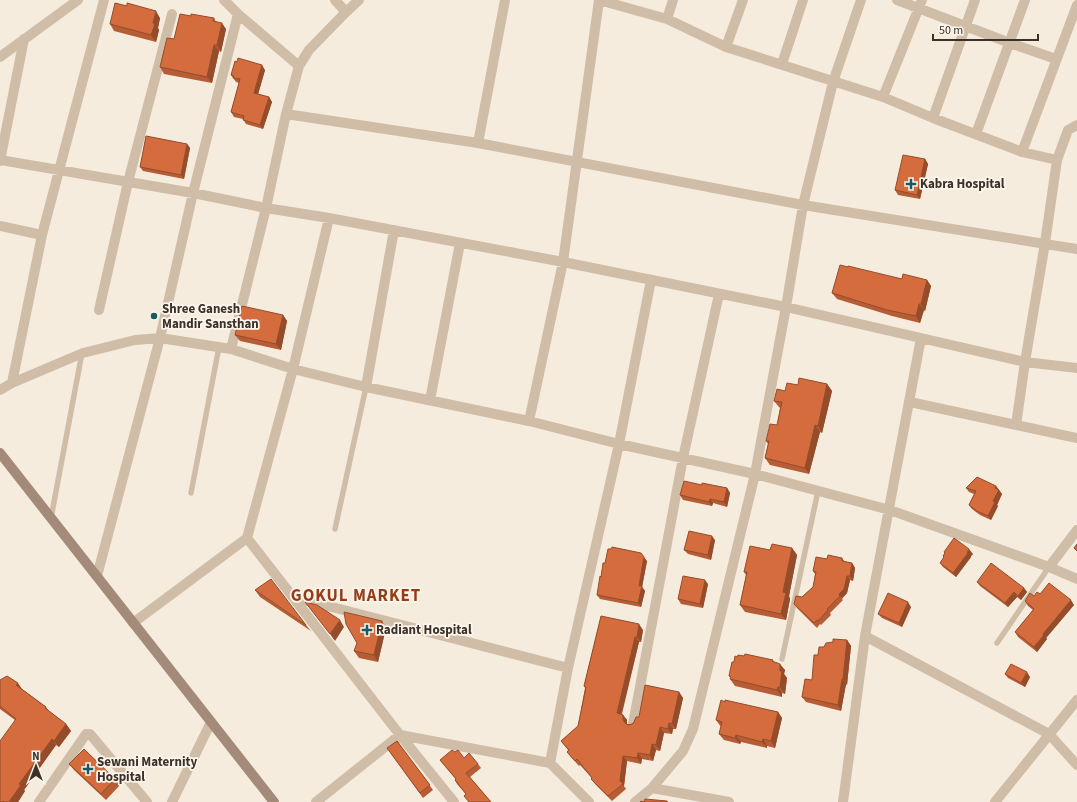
<svg xmlns="http://www.w3.org/2000/svg" width="1077" height="802" font-family="'Source Sans 3',sans-serif">
<rect width="100%" height="100%" fill="#f5ecde"/>
<g fill="none" stroke-linecap="round" stroke-linejoin="round">
<!-- service -->
<path stroke="#d0bda8" stroke-width="5.5" d="M191,493L219,347
M51,518L82,353
M335,529L366,387
M997,643L1049,567
M782,659L818,491"/>
<!-- minor -->
<path stroke="#d0bda8" stroke-width="10" d="M224,0L238,14L299,66
M335,0L346,12
M599,0L667,19L726,47L883,97L933,118L1022,152L1057,160
M897,0L1010,43L1056,59
M667,19L673,0
M726,47L743,0
M782,64L803,0
M883,97L922,0
M286,114L478,143L803,205L1077,249
M933,118L975,0
M976,134L1025,0
M478,143L505,0
M1022,152L1077,5
M0,160L193,193L266,208L329,218L563,262L786,307L1025,362L1077,368
M0,161L24,39
M0,226L42,235
M99,310L128,182L172,14
M231,349L266,208L286,114L299,66L309,50L346,12L359,0
M12,383L42,235L104,0
M366,387L394,230
M0,390L12,383L83,353L135,340L160,338L231,349L293,369L366,387L529,421L619,444L755,474L890,510L1049,567L1077,579
M430,400L460,243
M910,402L1077,438
M529,421L563,262L599,0
M1016,425L1025,362L1045,243L1057,160L1068,130L1077,125
M247,538L400,735L454,802
M1049,567L1077,530
M97,576L160,338L193,193L238,14
M293,597L568,668
M133,623L247,538L293,369L329,218
M865,636L1049,734L1077,765
M633,724L683,458L719,294
M550,763L568,668L619,444L651,280
M652,788L729,802
M39,802L86,734H90L147,802
M172,802L211,722
M316,802L400,735L550,763L589,802
M635,802L652,788L683,751L693,729L755,474L786,307L803,205L833,82L861,0
M843,802L865,636L921,338"/>
<!-- tertiary -->
<path stroke="#d0bda8" stroke-width="10" d="M0,57L78,0
M995,802L1077,700"/>
<!-- secondary -->
<path stroke="#a48b79" stroke-width="10" d="M0,453L274,802"/>
</g>
<!-- wall -->
<path fill="#b65d35" d="M191,16L214,18L216,22L226,29L221,52L219,51L212,83L164,74L160,67L174,39Z
M160,18L158,28L159,30L156,42L114,31L110,24Z
M265,70L258,94L269,97L272,102L263,129L246,124L243,119L234,117L231,112L239,83L236,82L231,75Z
M187,144L190,148L184,179L143,171L140,167Z
M925,159L928,164L920,199L898,195L895,190Z
M902,279L927,280L931,286L925,311L924,310L920,323L892,316L837,299L832,293Z
M283,315L287,321L281,350L240,341L235,335Z
M827,384L832,391L822,433L820,432L809,474L770,465L765,458L768,444L766,441L777,425L780,408L779,407L774,401L785,391L798,385Z
M702,485L727,488L730,493L727,507L713,503L712,506L683,500L680,495Z
M996,486L1002,494L997,505L998,506L991,520L980,515L972,509L969,505L974,494L969,492L966,488Z
M715,540L711,560L688,554L684,550Z
M792,548L797,555L789,596L790,599L786,620L745,612L740,605L746,575L744,572L770,550Z
M944,552L973,554L971,556V557L956,577L943,567L940,563L944,558L943,556L945,553Z
M842,558L845,562L852,563L855,568L853,581L850,580L847,593L842,599L843,600L830,613L831,615L821,625L820,624L817,628L797,608L794,604L802,597L813,587L815,574L813,571L827,559Z
M647,561L642,587L645,591L641,607L600,599L597,595L605,563Z
M977,582L1024,588L1027,592L1021,600L1017,597L1008,607L980,586Z
M708,584L703,608L681,604L678,599Z
M255,590L306,625L311,631L260,597Z
M1040,594L1074,605L1046,638L1047,639L1037,652L1018,637L1015,632L1033,610L1028,606L1025,601L1034,596Z
M911,607L902,627L882,618L878,614Z
M601,616L643,630L641,642H639L622,714L623,715L627,720V724H632L639,717L679,692L683,698L676,729H673L672,734L664,733L660,751L656,750L653,761L642,759L641,764L627,761L624,786L626,789L612,801L595,784L591,779L592,778L580,765L579,766L571,757L567,752L568,750L561,741L578,726L585,688L584,686Z
M386,628L378,662L359,658L354,651L357,643Z
M847,640L851,646L847,685L846,684L841,711L806,702L802,697L812,680L818,655L824,647L833,642Z
M744,656L773,660L774,662L785,670L784,674L787,678L785,694L782,693V697L735,686L730,679L731,678L729,676L737,657Z
M1005,674L1030,677L1025,687L1008,678Z
M0,680L22,689L46,707L49,711L66,724L71,731L59,747L56,745L24,790L25,791L18,802H0L15,720L0,709Z
M725,702L778,712L782,718L775,748L767,746V748L741,742L740,744L724,740L719,734L721,727L716,720Z
M397,741L433,790L423,798L387,748Z
M455,752L464,758L478,764L481,768L470,777L491,802L466,794L457,784L455,780L456,779L440,760Z
M69,764L115,779L120,785L106,800L74,770Z"/>
<!-- shaded-wall -->
<path fill="#944c2b" d="M156,11L160,18L158,28L159,30L156,42L151,35L153,23Z
M222,23L226,29L221,52L217,45Z
M214,45L219,51L212,83L207,77Z
M262,65L265,70L257,98L254,93Z
M269,97L272,102L263,129L260,125Z
M187,144L190,148L184,179L181,175Z
M925,159L928,164L920,199L917,195Z
M927,280L931,286L925,311L921,304Z
M919,304L924,310L920,323L916,316Z
M283,315L287,321L281,350L276,344Z
M827,384L832,391L822,433L818,426Z
M815,425L820,432L809,474L805,468Z
M996,486L1002,494L997,505L998,506L991,520L988,516L993,501L995,488Z
M727,488L730,493L727,507L724,502Z
M710,499L713,503L712,506L709,502Z
M712,536L715,540L711,560L708,555Z
M792,548L797,555L789,596L790,599L786,620L781,614L783,592Z
M969,549L973,554L971,556V557L956,577L953,573Z
M644,557L647,561L642,587L645,591L641,607L638,603L639,586Z
M852,563L855,568L853,581L850,576Z
M847,576L850,580L847,593L842,598L839,594Z
M705,580L708,584L703,608L700,604Z
M1024,588L1027,592L1021,600L1018,596Z
M1014,592L1017,597L1008,607L1005,603Z
M1071,600L1074,605L1046,638L1047,639L1037,652L1034,647L1043,634Z
M908,602L911,607L902,627L899,623Z
M340,620L344,627L335,641L330,634Z
M382,621L386,628L378,662L374,655Z
M639,624L643,630L641,642L637,637Z
M635,637L639,642L620,719L617,713Z
M847,640L851,646L847,685L843,679Z
M780,664L785,670L784,674L787,678L785,694L780,687Z
M1027,672L1030,677L1025,687L1021,683Z
M842,679L846,684L841,711L838,705Z
M18,683L22,689L20,692L16,685Z
M778,687L782,693V697L777,690Z
M679,692L683,698L676,729L672,724Z
M778,712L782,718L775,748L771,741Z
M623,715L627,720V726L623,720Z
M669,723L673,729L672,734L668,729Z
M66,724L71,731L59,747L54,741Z
M660,727L664,733L660,751L656,745Z
M736,735L741,742L740,744L735,738Z
M52,739L56,745L24,790L25,791L18,802H9L19,784Z
M763,739L767,746V748L762,742Z
M652,744L656,750L653,761L650,755Z
M638,753L642,759L641,764L637,758Z
M623,756L627,761L624,786L620,781Z"/>
<!-- building -->
<path fill="#d46c3e" stroke="#944c2b" d="M115,3L127,6V3L156,11L153,23L155,24L151,35L110,24Z
M180,14L191,16V14L214,18L213,21L222,23L217,45H214L207,77L160,67L167,38L174,39Z
M238,58L262,65L254,93L269,97L260,125L243,120L244,116L231,112L240,79L233,78L234,76L231,75L235,61L237,62Z
M146,136L187,144L181,175L140,167Z
M903,155L925,159L917,195L895,190Z
M840,265L848,267V266L902,279L903,274L927,280L921,304H919L916,316L887,310L832,293Z
M242,306L283,315L276,344L235,335Z
M799,378L827,384L818,426L815,425L805,468L765,458L769,441H766L770,424L777,425L782,402L774,401L777,389L785,391L787,383L798,385Z
M977,477L996,486L995,488L999,490L993,501L995,502L988,516L977,511L969,505L976,491L966,488Z
M684,481L702,485V483L727,488L724,502L710,499L709,502L680,495Z
M689,531L712,536L708,555L684,550Z
M954,538L969,549L967,552L968,553L953,573L940,563L944,557L943,556L945,553L944,552Z
M772,544L792,548L783,592L786,593L781,614L740,605L747,572H744L750,546L770,550Z
M1077,544V551L1074,548Z
M612,547L641,553L644,557L639,586H642L638,603L597,595L600,576L601,577L603,563H605L608,549H611Z
M828,555L842,558V561L852,563L850,576H847L844,589L839,594L840,596L827,609L828,610L818,621L817,620L814,623L794,604L796,596L802,597L813,587L816,572L813,571L816,557L827,559Z
M991,563L1024,588L1018,596L1014,592L1005,603L977,582Z
M683,576L705,580L700,604L678,599Z
M271,579L306,625L255,590Z
M1049,583L1071,600L1043,634L1044,635L1034,647L1015,632L1034,609L1025,601L1030,593L1034,596L1037,592L1040,594Z
M888,593L908,602L899,623L878,614Z
M305,602L317,605L340,620L330,634Z
M344,612L382,621L374,655L354,651L357,643L346,624Z
M601,616L639,624L637,637H635L617,713L623,715V720L625,723L628,725L632,724L634,722L636,717H639L645,685L679,692L672,724L669,723L668,729L660,727L656,745L652,744L650,755L638,753L637,758L623,756L620,781L623,784L608,796L591,779L592,778L577,759L575,761L567,752L569,750L561,741L578,726L586,687L584,686Z
M833,639L847,640L843,679H842L838,705L802,697L805,679L812,680L814,655H818L819,647H824L826,643L833,642Z
M745,654L773,660L772,661L780,664V671H782L780,687H778L777,690L730,679L731,677L729,676L730,671L732,662H734L735,656L737,657L738,655L744,656Z
M1011,664L1027,672L1021,683L1005,674Z
M7,676L18,683L16,685L46,707L45,708L66,724L54,741L52,739L19,784L21,785L9,802H4L3,801V802H0V741L16,719L0,706V680Z
M721,700L725,702V700L778,712L771,741L763,739L762,742L736,735L735,738L719,734L722,722L716,720Z
M397,741L430,785L420,793L387,748Z
M84,749L115,779L101,794L69,764Z
M452,750L455,752L458,750L464,758L469,753L478,764L466,773L491,802H469L464,796L466,794L455,780L456,779L440,760Z
M645,799L667,801L668,802H640L641,801L644,802Z"/>
<!-- markers -->
<g fill="#195963" stroke="#fcf5eb" stroke-width="1.5">
<path d="M909 178h4v4h4v4h-4v4h-4v-4h-4v-4h4z"/>
<circle cx="154" cy="316" r="4"/>
<path d="M365 624h4v4h4v4h-4v4h-4v-4h-4v-4h4z"/>
<path d="M86 763h4v4h4v4h-4v4h-4v-4h-4v-4h4z"/>
</g>
<g text-anchor="middle" dominant-baseline="central" stroke-width="3.5" stroke-linejoin="round" paint-order="stroke">
<!-- poi labels -->
<g font-size="13" font-weight="bold" fill="#3c3029" stroke="#fcf5eb" text-anchor="start">
<text x="920" y="184">Kabra Hospital</text>
<text x="162" y="309">Shree Ganesh<tspan x="162" dy="15">Mandir Sansthan</tspan></text>
<text x="376" y="630">Radiant Hospital</text>
<text x="97" y="762">Sewani Maternity<tspan x="97" dy="15">Hospital</tspan></text>
</g>
<!-- district labels -->
<g font-size="17" font-weight="bold" letter-spacing="1" fill="#953d18" stroke="#fcf5eb">
<text x="356" y="596">GOKUL MARKET</text>
</g>
</g>
<!-- north arrow -->
<g transform="translate(36 766)" stroke="#fcf5eb" stroke-width="3" paint-order="stroke">
<path d="M0-3L7 15L0 10L-7 15Z" fill="#3c3029"/>
<text y="-6" font-size="11" font-weight="bold" text-anchor="middle" fill="#3c3029">N</text>
</g>
<!-- scale -->
<path d="M933 34v6h105v-6" fill="none" stroke="#3c3029" stroke-width="2"/>
<text x="939" y="34" font-size="12" fill="#3c3029" stroke="#fcf5eb" stroke-width="3" paint-order="stroke">50 m</text>
</svg>
